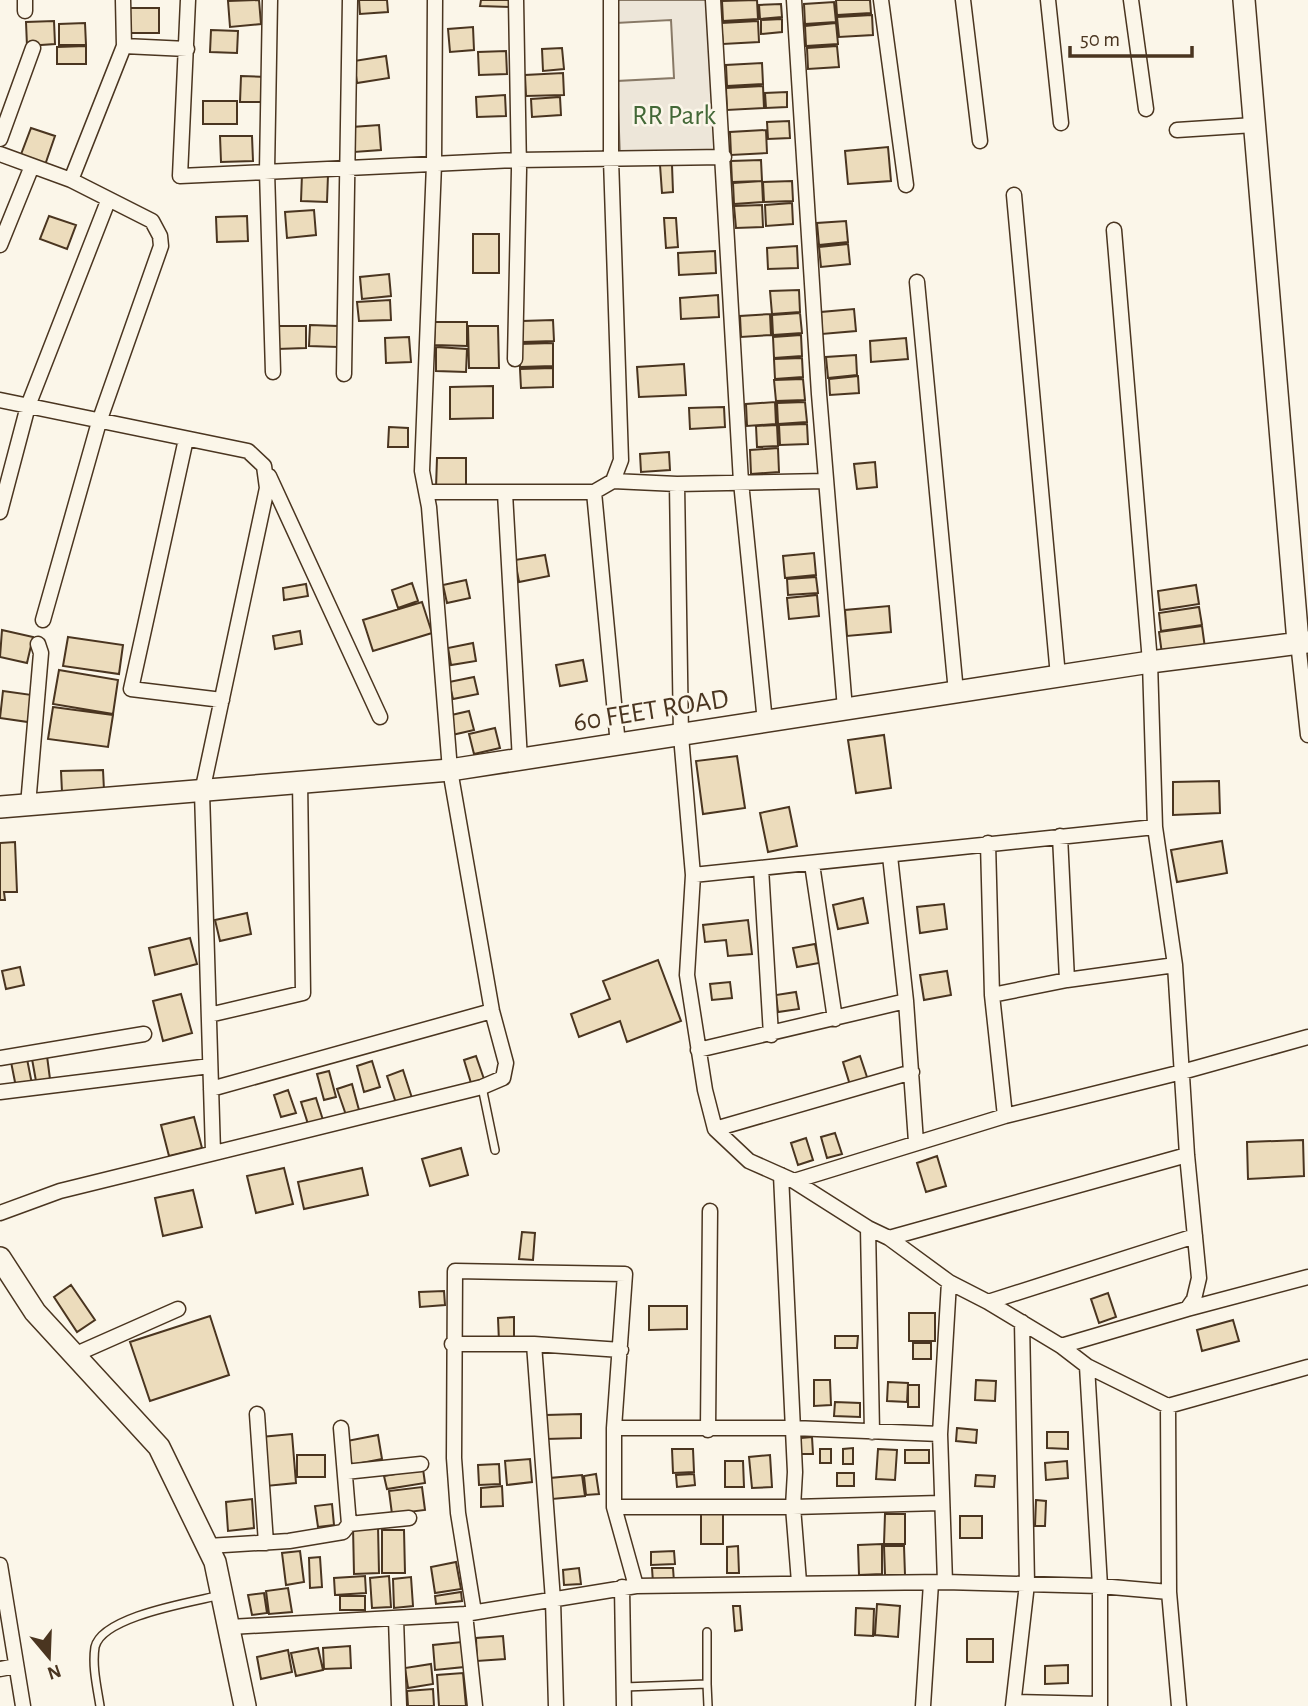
<svg xmlns="http://www.w3.org/2000/svg" width="1308" height="1706" font-family="'Alegreya Sans',sans-serif">
<rect width="100%" height="100%" fill="#fbf6e9"/>
<!-- green -->
<path fill="#ede6d9" stroke="#887966" stroke-width="2" d="M615,0H710L715,153L620,157L617,81L674,78L671,20L616,23Z"/>
<!-- building -->
<path fill="#ecdcbc" stroke="#4a3520" stroke-width="2" d="M259,0L261,24L230,27L228,1Z
M359,0H387L388,12L360,14Z
M481,0H509V7L480,6Z
M757,0L758,19L723,21L722,1Z
M836,0H870L871,13L837,15Z
M834,2L836,22L805,24L804,4Z
M781,4L782,17L760,19L759,5Z
M129,8H159V33H129Z
M872,15L873,35L839,37L837,17Z
M782,19V32L761,34V20Z
M54,21L55,44L27,46L26,22Z
M758,21L759,42L723,44L721,23Z
M85,23L86,45H59V24Z
M836,23L838,44L806,46L805,26Z
M473,27L474,50L450,52L448,29Z
M211,30L238,31L237,53L210,52Z
M86,46V64H57V47Z
M837,46L839,67L808,69L807,48Z
M562,48L564,69L543,71L542,49Z
M506,51L507,74L479,75L478,52Z
M386,56L389,78L357,83L354,61Z
M762,63L763,84L727,86L726,65Z
M563,73L564,95L526,96L525,75Z
M241,76L267,77L266,102H240Z
M763,86L764,108L727,110L726,88Z
M787,92V107L766,108L765,93Z
M505,95L506,116L477,117L476,97Z
M560,97L561,115L532,117L531,99Z
M203,101H237V124H203Z
M789,121L790,138L768,139L767,122Z
M379,125L381,150L354,152L352,127Z
M31,128L55,136L45,165L20,157Z
M766,130L767,153L731,155L730,132Z
M220,136H252L253,161L221,162Z
M888,147L891,181L848,184L845,151Z
M761,160L762,181L732,182L731,161Z
M660,165H672L673,192L662,193Z
M302,174L328,175L327,202L301,201Z
M762,181L763,202L734,204L733,183Z
M792,181L793,201L764,202L763,182Z
M792,203L793,224L766,226L765,205Z
M762,205L763,227L736,228L734,206Z
M314,210L316,235L287,238L285,212Z
M49,216L76,225L67,249L40,239Z
M247,216L248,241L217,242L216,217Z
M664,218H676L678,247L666,248Z
M846,221L848,242L819,245L817,223Z
M473,234H499V273H473Z
M848,244L850,264L821,267L819,247Z
M797,246L798,268L768,269L767,248Z
M715,251L716,273L679,275L678,253Z
M389,274L391,296L362,299L360,277Z
M799,290L800,312L772,314L770,291Z
M718,295L719,317L681,319L680,298Z
M390,300L391,320L359,321L357,302Z
M854,309L856,331L822,334L821,312Z
M800,313L802,333L773,335L772,315Z
M770,314L771,335L741,337L740,316Z
M553,320L554,341L522,342V321Z
M435,322H467V346L434,345Z
M310,325L338,326V347L309,346Z
M277,326H306V348L277,349Z
M468,326H498L499,368H469Z
M801,335L802,356L774,358L773,337Z
M409,337L411,362L386,363L385,338Z
M906,338L908,359L871,362L870,341Z
M553,343V366L520,367L519,344Z
M436,347L467,349L466,372L436,371Z
M856,355L857,375L828,378L826,357Z
M802,358L803,377L775,379L774,359Z
M684,364L686,395L639,397L637,367Z
M553,368V387L521,388L520,369Z
M858,376L859,393L830,395L829,379Z
M803,379L805,400L776,401L774,380Z
M493,386V418L450,419V387Z
M775,402L776,424L747,426L746,404Z
M805,402L807,422L778,424L777,403Z
M724,407L725,427L690,429L689,408Z
M807,424L808,444L780,445L779,425Z
M777,425L778,446L757,447L756,426Z
M389,427L408,428V447H388Z
M778,448L779,472L751,474L750,450Z
M669,452L670,470L641,472L640,454Z
M437,458H466V489L436,488Z
M875,462L877,487L857,489L854,464Z
M814,553L816,575L785,578L783,556Z
M545,555L549,576L519,582L515,560Z
M816,577L818,593L788,595L787,579Z
M466,580L470,598L447,603L443,585Z
M412,583L418,601L398,608L392,590Z
M306,584L308,596L284,600L283,588Z
M1196,585L1199,604L1160,610L1158,591Z
M817,595L819,616L789,619L787,598Z
M422,602L432,633L373,651L363,620Z
M889,606L891,632L847,636L845,610Z
M1199,607L1202,625L1161,631L1159,613Z
M1202,626L1205,648L1162,654L1159,632Z
M2,630L33,637L27,663L0,657Z
M300,631L302,644L275,649L273,636Z
M68,637L123,645L119,674L63,666Z
M473,643L476,661L451,665L448,648Z
M583,660L587,681L560,686L556,665Z
M59,670L118,680L113,714L53,704Z
M474,677L478,694L453,699L449,682Z
M3,691L32,695L28,722L0,718Z
M53,707L113,715L108,747L48,739Z
M469,711L474,730L452,735L447,716Z
M495,728L500,748L474,754L469,734Z
M884,735L891,788L856,793L848,740Z
M737,756L745,808L703,814L696,761Z
M103,770L104,790L62,792L61,771Z
M1219,781L1220,813L1173,815V782Z
M789,807L797,846L768,852L760,813Z
M1222,841L1227,873L1177,882L1171,850Z
M15,842L17,892H4L5,900H0V843Z
M863,898L868,923L838,929L833,905Z
M944,904L947,929L920,933L917,907Z
M247,913L251,934L220,941L215,920Z
M748,920L752,954L728,956L726,940L705,942L703,925Z
M190,938L197,964L155,975L149,948Z
M815,944L819,963L797,967L793,948Z
M658,960L681,1021L627,1042L620,1021L579,1037L571,1014L610,999L603,981Z
M20,967L24,985L6,989L2,971Z
M947,971L951,995L924,1000L920,975Z
M730,982L732,998L712,1000L710,984Z
M796,992L799,1009L778,1012L776,995Z
M181,994L192,1033L163,1041L153,1001Z
M47,1056L50,1079L36,1081L32,1059Z
M476,1056L484,1079L471,1083L464,1060Z
M860,1056L868,1080L850,1085L843,1062Z
M27,1059L32,1084L16,1087L11,1062Z
M372,1061L380,1087L364,1092L357,1066Z
M403,1070L412,1098L396,1103L387,1076Z
M329,1071L336,1097L324,1100L317,1074Z
M352,1084L359,1110L346,1115L337,1089Z
M288,1090L296,1113L281,1117L274,1095Z
M316,1098L323,1120L308,1124L301,1102Z
M194,1117L202,1148L169,1156L161,1125Z
M835,1133L842,1154L827,1158L821,1137Z
M806,1138L813,1160L798,1165L791,1143Z
M1303,1140L1304,1176L1248,1179L1247,1142Z
M461,1148L468,1175L430,1186L422,1159Z
M937,1156L946,1186L926,1192L917,1163Z
M284,1168L293,1204L256,1213L247,1176Z
M362,1168L368,1195L304,1209L298,1182Z
M193,1190L202,1227L163,1236L155,1198Z
M522,1232L535,1233L533,1260L519,1259Z
M71,1285L95,1320L77,1332L54,1297Z
M444,1291L445,1305L420,1307L419,1292Z
M1108,1293L1116,1317L1099,1323L1091,1299Z
M649,1306H687V1329L649,1330Z
M909,1313H935V1341H909Z
M210,1316L229,1375L150,1401L130,1342Z
M514,1317V1341L499,1342L498,1318Z
M1233,1320L1239,1341L1202,1351L1197,1330Z
M835,1336H858L857,1348H835Z
M913,1343H931V1359H913Z
M814,1380H830L831,1405L814,1406Z
M976,1380L996,1381L995,1401L975,1400Z
M888,1382L908,1383L907,1402L887,1401Z
M908,1385H919V1407H908Z
M835,1402L860,1403V1417L834,1416Z
M581,1414V1438L546,1439V1415Z
M957,1428L977,1430L976,1443L956,1441Z
M1047,1432H1068V1449L1047,1448Z
M292,1434L296,1483L266,1486L261,1437Z
M378,1435L382,1459L351,1465L347,1441Z
M812,1437L813,1454H801V1438Z
M853,1448V1464H843V1449Z
M672,1449H693L694,1472L673,1473Z
M820,1449H831V1463H820Z
M878,1449L897,1450L895,1480L876,1479Z
M905,1450H929V1463H905Z
M297,1455H325V1477H297Z
M770,1455L772,1487L752,1488L749,1457Z
M530,1459L532,1482L507,1485L505,1461Z
M725,1461H743L744,1487H725Z
M1067,1461L1068,1478L1046,1480L1045,1463Z
M499,1464L500,1484L479,1485L478,1465Z
M423,1469L425,1483L387,1489L384,1476Z
M837,1473H854V1486H837Z
M596,1474L599,1494L586,1495L584,1476Z
M694,1474L695,1485L677,1487L676,1475Z
M582,1475L585,1496L552,1499L550,1478Z
M976,1475L995,1476L994,1487L975,1486Z
M502,1486L503,1506L481,1507V1488Z
M422,1487L425,1510L392,1514L389,1491Z
M252,1499L254,1528L228,1531L226,1502Z
M1036,1500L1046,1501L1045,1526H1035Z
M332,1504L334,1525L318,1527L315,1506Z
M701,1511H723V1544H701Z
M885,1514H905V1544H884Z
M960,1516H982V1538H960Z
M378,1526L379,1573L354,1574L353,1527Z
M382,1530H404L405,1573H382Z
M882,1544V1574L859,1575L858,1545Z
M738,1546L739,1573H727V1547Z
M884,1546H904L905,1575H885Z
M300,1551L304,1582L286,1585L282,1553Z
M674,1551L675,1564L651,1565V1552Z
M320,1557L322,1587L310,1588L309,1558Z
M456,1562L461,1589L435,1593L431,1567Z
M579,1568L581,1584L564,1585L563,1570Z
M652,1568H673L674,1582L653,1583Z
M365,1576L366,1593L335,1595L334,1578Z
M389,1576L391,1607L372,1608L370,1578Z
M411,1577L413,1606L394,1608L393,1579Z
M288,1588L292,1612L269,1614L266,1591Z
M461,1592L462,1601L436,1604L435,1596Z
M264,1593L267,1613L252,1615L248,1595Z
M340,1596H365V1610H340Z
M877,1604L900,1606L898,1637L875,1635Z
M733,1606H740L742,1630L735,1631Z
M856,1608L874,1609L873,1636L855,1635Z
M503,1636L505,1659L477,1661L476,1638Z
M967,1639H993V1662H967Z
M462,1642L464,1667L435,1670L433,1645Z
M350,1646L351,1668L324,1669L323,1648Z
M318,1648L323,1670L296,1676L291,1653Z
M288,1650L292,1672L261,1679L257,1657Z
M431,1664L433,1684L408,1688L405,1668Z
M1068,1665V1683L1045,1684V1666Z
M463,1673L466,1706H439L437,1675Z
M433,1689L434,1706H408L407,1691Z"/>
<g fill="none" stroke-linecap="round" stroke-linejoin="round">
<!-- lane casing -->
<g stroke="#4a3520" stroke-width="10">
<path id="lane" d="M482,1087L495,1150
M707,1684L708,1706
M624,1687L707,1684V1632
M100,1706C97,1687 92,1666 95,1647C102,1616 193,1602 221,1595"/>
</g>
<!-- street casing -->
<g stroke="#4a3520" stroke-width="17">
<path id="street" d="M188,0L180,176L517,160L724,157
M270,0L267,171L273,372
M713,0L741,482L765,722
M794,0L819,394L845,709
M881,0L906,185
M963,0L980,141
M1048,0L1061,123
M1131,0L1146,109
M25,11V0
M124,46L187,49
M1177,130L1254,125
M0,139L33,48
M0,154L71,180L152,221L160,236L161,246L99,422L43,620
M71,180L124,46L123,0
M1014,195L1058,676
M0,245L32,166
M917,282L956,692
M515,359L519,170L516,0
M344,374L350,0
M0,400L248,451L264,466L267,488L202,792L213,1152
M186,439L131,689L222,700
M269,476L380,717
M613,481L677,484L826,481
M677,484L681,736L693,875L687,975L705,1090L715,1129L749,1161L794,1181L868,1228L889,1238L949,1282L988,1302L1061,1346L1087,1366L1168,1406L1169,1592L1179,1706
M428,492H594L613,481L621,460L611,159V0
M594,492L618,745
M505,493L520,760
M0,512L28,406L108,201
M1298,642L1308,735
M28,805L41,653L38,644
M1060,836L1067,980
M988,843L992,995L1005,1116
M890,856L906,1001L916,1142
M812,864L835,1019
M761,868L771,1035
M693,875L1155,827
M992,995L1067,980L1175,965
M209,1015L303,993L300,780
M698,1050L906,1001
M0,1058L144,1034
M211,1089L492,1011
M0,1092L210,1066
M715,1129L912,1072
M781,1175L795,1472L793,1507L799,1582
M794,1181L1005,1116L1182,1072L1308,1037
M0,1213L60,1191L482,1087L503,1078L506,1063L492,1011L450,770L429,507L422,471L434,164L435,0
M868,1228L872,1432
M889,1238L1187,1155
M988,1302L1195,1236
M1187,1309L1308,1277
M452,1344H534L621,1350
M534,1344L553,1600L556,1706
M1061,1346L1187,1309L1194,1299L1199,1278L1187,1155L1175,965L1155,827L1150,662L1114,230
M74,1355L178,1309
M1087,1366L1100,1586V1706
M1168,1406L1308,1367
M257,1414L266,1543
M341,1428L349,1524
M614,1428H793L940,1434
M708,1430L710,1211
M345,1472L421,1464
M614,1507H793L940,1503
M208,1546L289,1541L343,1532L349,1524L409,1518
M0,1565L23,1706
M945,1582L940,1434L949,1282
M622,1587L624,1706
M474,1612L458,1513L454,1458L455,1271L625,1274L614,1428V1507L636,1586
M465,1614L475,1706
M396,1619L399,1706
M230,1627L465,1614L636,1586L945,1582L1100,1586L1169,1592
M0,1669L16,1666
M1014,1702L1100,1704
M923,1706L931,1583
M1013,1706L1027,1584L1022,1322"/>
</g>
<!-- secondary casing -->
<g stroke="#4a3520" stroke-width="24">
<path id="secondary" d="M1244,0L1298,642
M0,807L450,770L1150,662L1308,642
M0,1258L35,1312L159,1447L215,1562L245,1706"/>
</g>
<!-- lane -->
<use href="#lane" stroke="#fbf6e9" stroke-width="7"/>
<!-- street -->
<use href="#street" stroke="#fbf6e9" stroke-width="14"/>
<!-- secondary -->
<use href="#secondary" stroke="#fbf6e9" stroke-width="21"/>
</g>
<g text-anchor="middle" dominant-baseline="central" stroke-width="5" stroke-linejoin="round" paint-order="stroke">
<!-- park labels -->
<g font-size="28" fill="#436837" stroke="#fbf6e9">
<text x="674" y="116">RR Park</text>
</g>
<!-- street labels -->
<g font-size="28" fill="#4a3520" stroke="#fbf6e9">
<text transform="translate(651 711) rotate(-9)">60 FEET ROAD</text>
</g>
</g>
<!-- north arrow -->
<g transform="translate(49 1657) rotate(161)" stroke="#fbf6e9" stroke-width="5" paint-order="stroke">
<path d="M0-5L12 26L0 18L-12 26Z" fill="#4a3520"/>
<text y="-10" font-size="19" font-weight="bold" text-anchor="middle" fill="#4a3520">N</text>
</g>
<!-- scale -->
<path d="M1070 46v10h122v-10" fill="none" stroke="#4a3520" stroke-width="3.5"/>
<text x="1080" y="46" font-size="21" fill="#4a3520" stroke="#fbf6e9" stroke-width="5" paint-order="stroke">50 m</text>
</svg>
